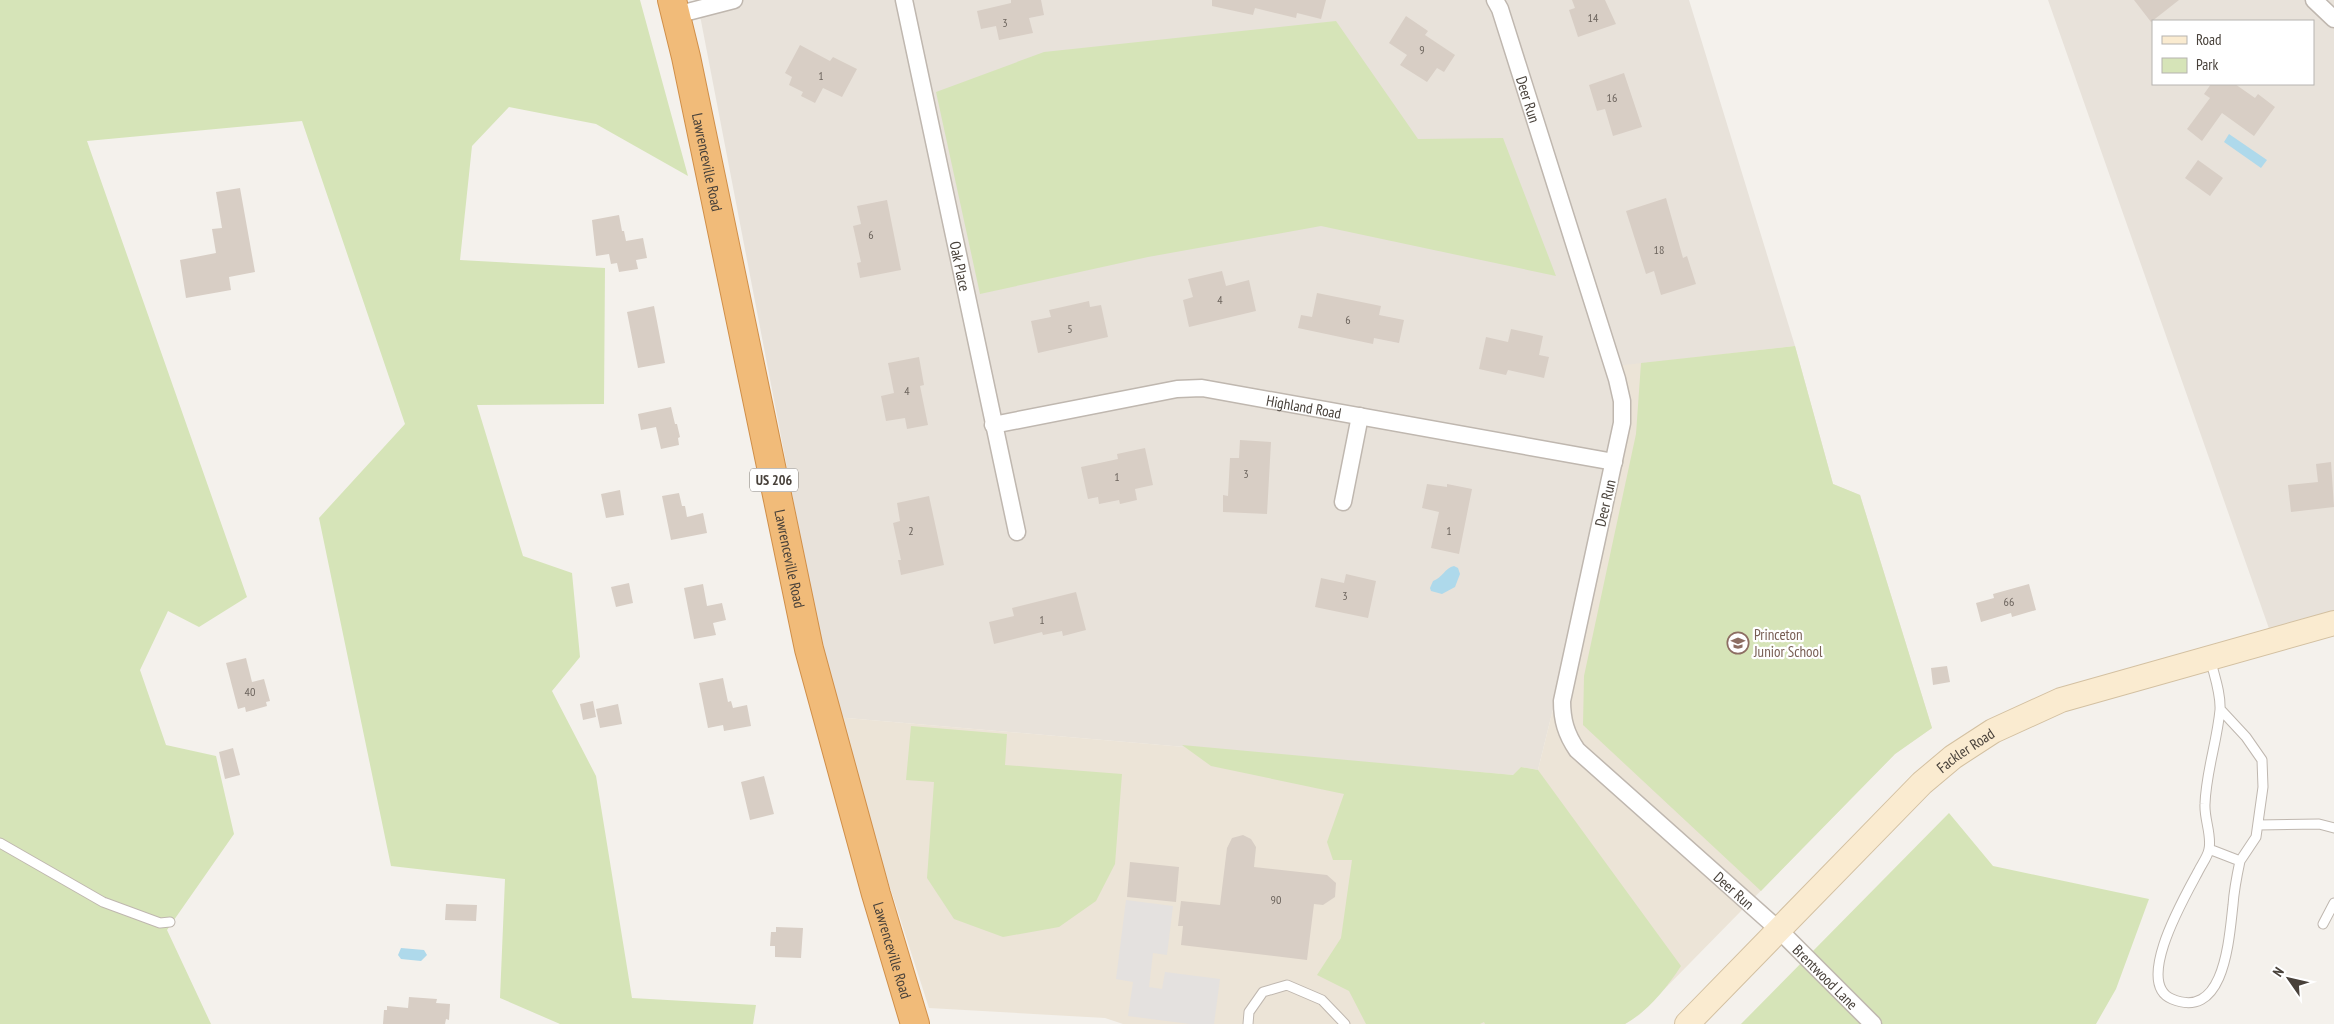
<svg xmlns="http://www.w3.org/2000/svg" width="2334" height="1024" font-family="'PT Sans Narrow',sans-serif">
<rect width="100%" height="100%" fill="#f4f1ec"/>
<!-- residential -->
<path fill="#e8e2da" fill-rule="evenodd" d="M697,0H1689L1795,346L1615,367L1614,461L1538,770L1521,767L1513,775L835,717Z
M2048,0H2334V623L2273,640ZM2153,21H2313V84H2153Z"/>
<!-- education -->
<path fill="#ece4d7" d="M1795,346L1833,484L1860,495L1932,728L1895,754L1639,1015L1625,1024H1123L1105,1018L929,1008L835,717L1513,775L1521,767L1538,770L1614,461L1615,366Z"/>
<!-- green -->
<path fill="#d6e4b8" d="M0,0H640L688,176L596,124L509,107L472,146L460,260L605,268L604,404L477,405L523,556L572,573L580,657L552,691L596,776L632,998L756,1005L753,1024H560L500,998L505,879L391,866L319,518L405,424L302,121L87,141L247,597L199,627L168,611L140,670L166,745L216,756L234,834L167,930L211,1024H0Z
M1336,21L1418,139L1503,138L1556,276L1321,226L1148,257L980,294L936,92L1044,52Z
M1795,346L1833,484L1860,495L1932,728L1895,754L1761,891L1583,725L1584,676L1636,434L1641,363Z
M911,726L1007,734L1005,765L1122,774L1115,864L1096,901L1059,927L1003,937L954,919L927,878L934,782L906,780Z
M1182,745L1513,775L1521,767L1538,770L1681,966C1666,989 1649,1010 1625,1024H1485L1484,1022L1480,1024H1366L1349,991L1317,975L1341,938L1352,860H1333L1327,842L1344,794L1211,766Z
M1949,813L1993,866L2149,899L2116,989L2096,1024H1741Z"/>
<!-- parking -->
<path fill="#e4e1df" d="M1126,900L1173,906L1167,955L1153,953L1149,987L1162,989L1165,972L1220,979L1214,1024H1190L1128,1016L1133,982L1116,979Z"/>
<!-- water -->
<path fill="#aed9eb" d="M2229,134L2267,160L2261,168L2224,142Z
M1454,566L1458,568L1460,574L1455,587L1442,594L1431,591L1430,588L1433,581C1442,578 1445,568 1454,566Z
M401,948L424,950L427,955L421,961L401,959L398,955Z"/>
<!-- building -->
<path fill="#d8cec5" d="M1011,0H1041L1044,15L1029,18L1033,33L999,40L996,26L981,29L977,11L1011,3Z
M1212,0H1326L1321,19L1297,13L1296,18L1255,8L1253,15L1212,6Z
M1572,0H1605L1616,24L1578,37L1569,10L1575,8Z
M2134,0H2179L2151,22Z
M1406,16L1428,31L1425,35L1455,55L1444,72L1437,68L1427,82L1400,65L1407,55L1389,43Z
M800,45L830,61L833,57L857,69L842,97L823,88L815,103L801,96L803,92L789,85L792,77L785,73Z
M1624,73L1642,127L1613,136L1605,109L1597,111L1589,85Z
M2211,84H2235L2255,98L2258,94L2275,107L2254,136L2222,113L2202,141L2187,129L2210,98L2204,94Z
M2198,160L2223,178L2210,196L2185,178Z
M240,188L255,272L229,277L231,290L186,298L180,260L216,253L212,229L222,228L216,192Z
M1666,198L1683,258L1687,256L1696,284L1661,295L1654,271L1646,274L1626,211Z
M887,200L901,270L860,278L857,263L861,262L853,226L861,224L857,206Z
M619,215L622,231H624L626,241L643,238L647,258L636,260L638,269L619,272L617,263L611,264L609,254L596,256L592,220Z
M1222,271L1226,286L1249,280L1256,311L1189,327L1183,300L1193,297L1188,279Z
M1317,293L1381,306L1379,315L1404,320L1399,343L1374,338L1373,344L1298,328L1301,315L1312,317Z
M1089,301L1090,307L1101,305L1108,337L1038,353L1031,321L1051,317L1049,310Z
M654,306L665,363L638,368L627,312Z
M1511,329L1543,336L1539,355L1549,357L1544,378L1508,370L1506,375L1479,369L1486,337L1508,342Z
M919,357L924,385L920,386L928,425L907,429L905,418L886,421L881,396L894,393L888,363Z
M671,407L675,424H677L680,437L678,438L679,445L661,449L656,427L641,430L638,414Z
M1240,440L1271,442L1267,514L1223,512V495L1228,496L1230,458H1239Z
M1145,448L1153,485L1135,489L1137,500L1120,504L1119,500L1099,504L1098,497L1088,499L1081,467L1118,459L1117,454Z
M2331,462L2334,507L2291,512L2288,485L2318,482L2316,464Z
M1427,484L1447,487V484L1472,489L1459,554L1431,548L1439,512L1422,508Z
M620,490L624,515L606,518L601,494Z
M679,493L682,506H685L687,517L703,513L707,533L671,540L662,496Z
M929,496L944,565L901,575L898,560H901L893,523L900,521L897,503Z
M1346,574L1376,581L1368,618L1315,607L1321,578L1344,583Z
M629,583L633,603L616,607L611,587Z
M703,584L707,606L722,603L726,620L713,623L716,635L694,639L684,588Z
M2029,584L2036,610L2012,617L2011,613L1981,622L1976,603L1994,598L1993,594Z
M1076,592L1086,630L1063,636L1062,631L1043,635L1042,632L994,644L989,622L1014,616L1012,608Z
M246,658L252,682L264,679L270,701L266,702L267,706L246,712L245,707L238,709L226,663Z
M1947,666L1950,682L1933,685L1931,668Z
M723,678L728,702L731,701L733,708L747,705L751,726L724,731L723,725L708,728L699,683Z
M593,701L596,717L583,720L580,704Z
M618,704L622,724L600,728L596,709Z
M233,748L240,775L225,779L219,752Z
M764,776L774,814L750,820L741,782Z
M1243,835L1251,839L1256,847L1254,867L1327,875L1336,883L1335,897L1323,905L1314,904L1307,960L1181,945L1183,926H1178L1181,901L1220,905L1227,848L1232,838Z
M1130,862L1179,867L1176,902L1127,897Z
M446,904L477,905L476,921L445,920Z
M776,927L803,928L801,958L775,957V946H770L771,932H776Z
M409,997L437,999L436,1003L450,1004L449,1020L446,1019L445,1024H383L384,1010H387V1006L408,1008Z"/>
<g fill="none" stroke-linecap="round" stroke-linejoin="round">
<!-- lane casing -->
<g stroke="#bfb7af" stroke-width="11">
<path id="lane" d="M2220,709L2246,737L2262,760L2263,787L2256,837L2240,861
M2258,825L2319,824L2334,828
M0,843L103,902L160,923L170,922
M2209,849L2240,861C2237,875 2234,890 2233,905C2229,938 2225,1021 2172,999C2133,983 2187,893 2199,870C2202,864 2208,856 2209,849C2212,835 2204,819 2205,804C2206,772 2217,742 2220,710C2221,693 2214,675 2210,658
M2323,924L2334,903
M1248,1024L1249,1012L1263,992L1287,985L1322,1000L1345,1024"/>
</g>
<!-- street casing -->
<g stroke="#bfb7af" stroke-width="19">
<g id="street">
<path id="s1" d="M904,0L1017,532"/>
<path id="s2" d="M1495,0L1500,9L1617,379L1622,401V423L1562,701C1562,720 1566,734 1577,750L1779,930L1873,1024"/>
<path d="M2314,0L2334,19"/>
<path d="M676,15L734,0"/>
<path id="s3" d="M993,425L1177,389L1202,388L1614,462"/>
<path d="M1343,502L1360,416"/>
</g>
</g>
<!-- secondary casing -->
<g stroke="#d3c0a1" stroke-width="26">
<g id="secondary">
<path id="s4" d="M1687,1024L1922,783L1953,757L1993,731L2061,700L2334,623"/>
</g>
</g>
<!-- highway casing -->
<g stroke="#d08f49" stroke-width="30">
<g id="highway">
<path id="s5" d="M672,0L686,57L809,649L876,894L915,1024"/>
</g>
</g>
<!-- lane -->
<use href="#lane" stroke="#fff" stroke-width="9"/>
<!-- street -->
<use href="#street" stroke="#fff" stroke-width="16"/>
<!-- secondary -->
<use href="#secondary" stroke="#faebd0" stroke-width="24"/>
<!-- highway -->
<use href="#highway" stroke="#f1bb79" stroke-width="28"/>
</g>
<!-- icons -->
<defs>
<g id="school-ring" transform="scale(1.125)"><circle r="9.5" fill="#fff" stroke="#8d6e63" stroke-width="1.5"/><path d="M0-5L7-2L0 1L-7-2ZM-4 1L0 2.5L4 1V4Q0 6-4 4Z" fill="#8d6e63"/></g>
</defs>
<g fill-rule="evenodd">
<use href="#school-ring" x="1738" y="643"/>
</g>
<g text-anchor="middle" dominant-baseline="central" stroke-width="4.5" stroke-linejoin="round" paint-order="stroke">
<!-- number labels -->
<g font-size="12" fill="#6c645d">
<text x="1593" y="17">14</text>
<text x="1005" y="22">3</text>
<text x="1422" y="49">9</text>
<text x="821" y="75">1</text>
<text x="1612" y="97">16</text>
<text x="871" y="234">6</text>
<text x="1659" y="249">18</text>
<text x="1220" y="299">4</text>
<text x="1348" y="319">6</text>
<text x="1070" y="328">5</text>
<text x="907" y="390">4</text>
<text x="1246" y="473">3</text>
<text x="1117" y="476">1</text>
<text x="911" y="530">2</text>
<text x="1449" y="530">1</text>
<text x="1345" y="595">3</text>
<text x="2009" y="601">66</text>
<text x="1042" y="619">1</text>
<text x="250" y="691">40</text>
<text x="1276" y="899">90</text>
</g>
<!-- shield labels -->
<rect fill="#fff" stroke="#7f7a75" stroke-width="1" x="750" y="468.5" width="48" height="23" rx="4"/>
<g font-size="14" font-weight="bold" fill="#48413a">
<text x="774" y="480">US 206</text>
</g>
<!-- street labels -->
<g font-size="15" fill="#48413a" stroke="#fff">
<text stroke="none"><textPath href="#s2" startOffset="105">Deer Run</textPath></text>
<text stroke="none"><textPath href="#s5" startOffset="166">Lawrenceville Road</textPath></text>
<text stroke="none"><textPath href="#s1" startOffset="272">Oak Place</textPath></text>
<text stroke="none"><textPath href="#s3" startOffset="316">Highland Road</textPath></text>
<text transform="translate(1605 503) rotate(-77)">Deer Run</text>
<text stroke="none"><textPath href="#s5" startOffset="571">Lawrenceville Road</textPath></text>
<text stroke="none"><textPath href="#s4" startOffset="391">Fackler Road</textPath></text>
<text stroke="none"><textPath href="#s2" startOffset="990">Deer Run</textPath></text>
<text stroke="none"><textPath href="#s5" startOffset="976">Lawrenceville Road</textPath></text>
<text stroke="none"><textPath href="#s2" startOffset="1116">Brentwood Lane</textPath></text>
</g>
<!-- education labels -->
<g font-size="15" fill="#785e54" stroke="#fff" text-anchor="start">
<text x="1754" y="634">Princeton<tspan x="1754" dy="17">Junior School</tspan></text>
</g>
</g>
<!-- legend -->
<rect x="2152" y="20" width="162" height="65" fill="#ffffff" stroke="#b6b3b0"/>
<rect x="2162" y="36" width="25" height="8" fill="#faebd0" stroke="#b6b3b0"/>
<text x="2196" y="45" font-size="15" fill="#48413a">Road</text>
<rect x="2162" y="58" width="25" height="15" fill="#d6e4b8" stroke="#b6b3b0"/>
<text x="2196" y="70" font-size="15" fill="#48413a">Park</text>
<!-- north arrow -->
<g transform="translate(2289 979) rotate(304)" stroke="#ffffff" stroke-width="4" paint-order="stroke">
<path d="M0-4L9 19L0 12L-9 19Z" fill="#48413a"/>
<text y="-8" font-size="14" font-weight="bold" text-anchor="middle" fill="#48413a">N</text>
</g>
</svg>
